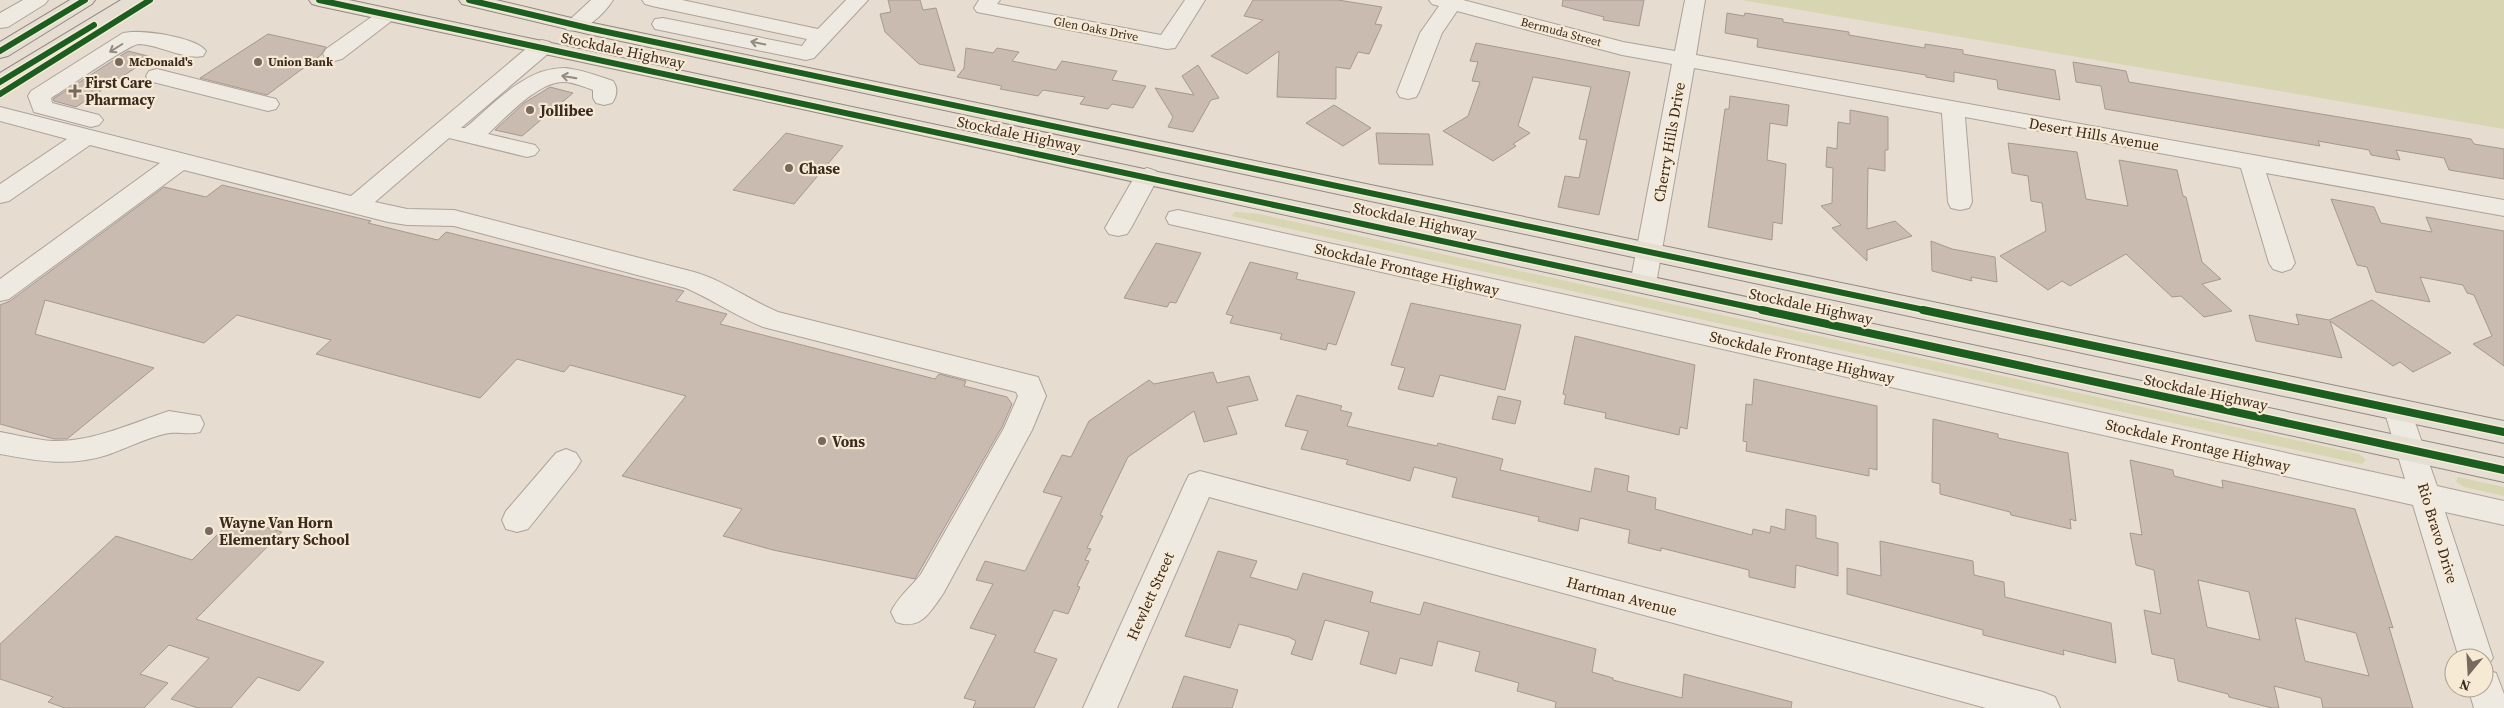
<svg xmlns="http://www.w3.org/2000/svg" width="2504" height="708" font-family="'Source Serif 4',serif">
<rect width="100%" height="100%" fill="#e6ddd0"/>
<!-- green -->
<path fill="#d8d5b2" d="M1741,0H2504V129Z
M1235,212L1259,214L2359,454L2366,460L2362,464L2268,444L1231,216Z
M2458,477L2504,487V496L2464,487L2456,482Z"/>
<!-- building -->
<path fill="#cabbb0" stroke="#a7988f" fill-rule="evenodd" d="M888,0H920L923,10L936,8L955,71L919,64L885,32L880,14L891,12Z
M1253,0H1338L1382,7L1375,24L1382,25L1369,54L1358,52L1350,69L1336,67V99L1277,97L1279,51L1247,74L1211,56L1263,20L1244,16Z
M1563,0H1644L1639,26L1603,20L1604,17L1562,6Z
M1727,13L1744,16L1745,13L1783,19V22L1849,32V35L1925,48V44L1963,50V54L2055,70L2060,100L1998,89L1997,80L1954,72V82L1926,77V75L1757,47L1758,39L1725,33Z
M268,34L326,47L321,55L267,95L200,78Z
M1476,43L1630,72L1599,215L1558,207L1565,176L1579,178L1587,140L1579,139L1591,87L1533,77L1518,126L1530,133L1513,144L1516,146L1493,161L1443,131L1468,116L1480,82L1472,81L1478,62L1470,61Z
M966,48L993,53L997,48L1019,52L1012,61L1056,70L1062,61L1117,71L1112,80L1146,86L1133,108L1112,104L1108,109L1080,104L1085,97L1043,90L1038,96L1000,89L1002,86L957,77L964,68Z
M128,51L152,57L76,107L54,101L53,99Z
M2073,62L2126,71L2129,82L2471,139L2474,144L2504,149V179L2449,170L2444,158L2396,150L2400,160L2371,155L2369,150L2318,141L2320,146L2105,109L2101,86L2076,82Z
M1198,65L1219,98L1211,100L1193,132L1168,127L1173,117L1155,88L1194,95L1182,76Z
M550,87L573,93L522,136L495,130L524,103Z
M1730,96L1789,105L1787,126L1770,123L1767,160L1786,164L1782,224L1773,222L1772,240L1708,227L1725,109H1729Z
M1334,105L1371,128L1343,146L1306,123Z
M1850,110L1888,117V150H1885V171L1868,168L1867,229L1895,221L1912,236L1867,250V261L1832,228L1841,225L1821,206L1832,203L1833,168L1826,167L1827,147L1837,149L1838,122L1850,124Z
M786,133L843,146L794,204L733,190Z
M1376,133L1429,134L1433,165L1379,164Z
M2008,143L2077,152L2086,199L2128,206L2119,160L2177,170L2183,196L2186,197L2202,262L2221,279L2202,284L2232,311L2204,317L2181,296L2172,297L2126,254L2070,286L2062,281L2048,290L2000,256L2046,231L2042,203L2031,201L2028,176L2012,173Z
M222,185L371,221L368,223L438,240L446,232L684,291L676,301L727,314L720,324L935,379L939,374L966,381L964,386L1007,397L1012,404L1002,427L915,579L773,550L723,536L742,509L622,476L686,396L570,365L564,372L517,359L480,398L316,354L331,340L237,315L204,343L45,300L35,334L154,368L67,439H54L0,424V305L10,301L164,187L206,197Z
M2331,199L2374,207L2381,223L2432,232L2426,217L2504,231V366L2473,344L2492,336L2474,295L2467,293L2463,285L2420,277L2430,302L2376,292L2367,267L2357,265Z
M1931,241L1952,249L1995,257L1997,282L1971,277L1972,281L1932,271Z
M1156,243L1201,253L1176,303L1170,302L1167,307L1124,298Z
M1250,262L1298,273L1296,279L1355,292L1336,345L1328,343L1326,350L1280,339L1282,334L1230,323L1233,316L1226,314Z
M2372,300L2451,353L2413,372L2400,362L2393,366L2330,321L2342,358L2256,341L2249,315L2299,325L2296,314L2329,320Z
M1411,303L1521,325L1505,390L1440,375L1433,397L1398,389L1405,368L1391,365Z
M1575,336L1695,365L1687,429L1680,427L1679,435L1605,418L1606,413L1564,404L1566,395L1563,394Z
M1213,372L1217,383L1249,376L1258,400L1227,407L1237,434L1204,442L1194,411L1128,457L1100,515L1103,516L1087,548L1091,549L1085,560L1089,561L1077,586L1080,587L1068,614L1054,610L1034,652L1057,659L1034,708H973L976,701L964,698L996,635L970,628L993,584L976,580L985,561L1025,571L1062,497L1043,492L1062,455L1071,457L1089,421L1149,380L1154,384Z
M1754,379L1877,406V470L1869,468V476L1746,451L1747,442L1743,441L1746,404L1752,405Z
M1297,395L1342,406L1340,410L1352,413L1347,426L1437,446L1438,443L1503,459L1500,470L1591,492L1595,468L1629,476L1627,491L1656,498L1655,509L1752,535L1753,529L1770,533L1771,526L1785,530L1786,509L1816,516V538L1838,543V576L1796,565L1795,588L1749,577V570L1661,548V551L1628,543L1630,530L1580,518L1578,531L1538,521L1539,517L1452,497L1457,478L1414,467L1410,481L1346,464L1348,460L1301,449L1308,431L1285,426Z
M1498,396L1521,401L1515,424L1492,419Z
M1933,419L1998,434V438L2068,453L2076,521L2070,519L2071,529L2011,515L2010,512L1940,494V484L1932,482Z
M2130,460L2173,470L2174,476L2223,488L2222,480L2355,509L2393,628L2389,627L2413,708H2323L2321,698L2274,686L2279,708H2272L2229,697L2228,694L2178,681L2174,659L2152,654L2144,610L2161,614L2154,570L2136,565L2130,533L2142,535ZM2198,580L2249,592L2260,640L2207,627ZM2295,618L2356,633L2369,676L2305,661Z
M234,518L282,532L196,619L324,662L299,691L258,677L231,708H198L171,699L209,658L169,645L140,674L168,683L144,708H65L48,702L53,697L0,679V644L116,536L192,560Z
M1880,541L1973,561L1974,575L2004,582L2005,597L2111,623L2116,663L2063,650L2064,655L1983,635V630L1847,594V568L1881,576Z
M1218,551L1257,561L1250,577L1297,590L1303,573L1373,592L1370,602L1420,615L1424,602L1596,649L1592,672L1613,678V680L1682,698L1684,674L1792,702L1791,708H1555L1556,702L1517,691L1519,683L1475,671L1480,652L1438,641L1432,666L1400,658L1396,674L1360,664L1369,632L1325,620L1312,660L1291,654L1296,641L1289,637L1239,624L1230,648L1185,636Z
M1184,676L1238,690L1232,708H1172Z"/>
<g fill="none" stroke-linecap="round" stroke-linejoin="round">
<!-- minor casing -->
<g stroke="#aca298" stroke-width="2">
<path id="minor" d="M23,0H48L45,4L8,27L0,28V13Z
M591,0H613C604,14 584,34 567,30L564,25Z
M642,0H682L818,29L846,0H868L814,58L806,60L655,29L652,24L655,19L663,18L802,46L807,39L652,6L645,4Z
M979,0H1000L997,4L1161,35L1185,0H1205L1175,48L1167,49L977,12L974,8Z
M1429,0H1463L1623,42L1675,51L1685,0H1705L1696,55L2504,200V216L2266,173L2295,263L2291,269L2282,272L2273,269L2269,263L2241,168L1965,117L1972,202L1969,208L1960,210L1951,208L1948,202L1942,113L1694,68L1656,284L1652,290L1643,293L1634,290L1630,284L1672,64L1622,55L1457,11L1442,33L1419,92L1416,97L1408,99L1400,97L1397,92L1420,33L1439,6L1432,4Z
M387,9L394,11L398,15L394,19L342,59L334,61L326,59L323,54L326,49L380,11Z
M131,32C148,31 196,37 206,51L203,56C185,60 160,45 139,44C129,44 65,90 51,98L52,103L99,115L103,120L99,125L91,127L34,112L28,96L31,91L123,33Z
M542,40L550,42L553,47L550,52L461,128H465C493,105 524,68 564,68C580,69 598,76 613,81C618,88 617,96 612,103L604,105L596,103L593,98V90C584,87 574,82 563,82C538,82 506,117 488,134L535,145L539,150L535,155L527,157L449,138L375,202L407,209L454,210L694,272C725,281 749,300 778,312L1038,377L1046,396L1032,430L943,594C930,612 921,631 896,622L891,612C897,598 911,587 921,574L1004,428L1018,396L1016,392L763,327C736,316 713,300 686,288L454,226L407,225L388,222L184,170L9,299L0,301V279L160,163L90,145L9,201L0,203V184L67,139L0,121V107L351,196L534,42Z
M157,69L276,99L279,104L276,109L268,111L149,81L146,76L149,71Z
M1147,168L1156,171L1159,176L1131,228L1127,234L1118,236L1109,234L1105,228L1135,176L1138,171Z
M1178,210L2405,479L2384,410L2388,402L2398,399L2408,402L2437,486L2504,501V525L2445,512L2493,658L2485,669L2496,673L2504,694V708H2474L2468,688H2484V658H2459L2413,505L1169,224L1166,218L1169,212Z
M169,411L200,416L204,424L200,432C189,435 181,432 170,433C153,435 125,449 107,455C69,467 38,461 0,454V432C17,435 36,440 53,441C93,442 132,423 169,411Z
M566,449L576,453L581,461L576,469L528,529L517,532L506,529L502,520L506,511L556,453Z
M1200,471L2043,692L2055,697L2060,708H1986L1209,497L1117,708H1083L1185,483L1189,475Z"/>
</g>
<!-- major casing -->
<g stroke="#91887f" stroke-width="2">
<path id="major" d="M70,0H95L92,4L8,56L0,58V42Z
M121,0H146L143,4L8,87L0,89V73Z
M309,0H349L2504,458V482L793,107L319,6L312,4Z
M459,0H496L588,22L2504,421V443L588,34L462,4Z"/>
</g>
<!-- minor -->
<use href="#minor" fill="#eee9e1" fill-rule="evenodd"/>
<!-- major -->
<use href="#major" fill="#e5ded3" fill-rule="evenodd"/>
<!-- cycleway-far1 casing -->
<g stroke="#f7ead5" stroke-width="9">
<path id="cycleway-far1" d="M319,0L1768,311
M469,0L588,28L1929,311
M0,51L85,0
M0,82L94,25
M0,94L150,0"/>
</g>
<!-- cycleway casing -->
<g stroke="#f7ead5" stroke-width="11">
<path id="cycleway" d="M1762,310L2504,470
M1923,310L2504,432"/>
</g>
<!-- cycleway-far1 -->
<use href="#cycleway-far1" stroke="#1b5e20" stroke-width="6"/>
<!-- cycleway -->
<use href="#cycleway" stroke="#1b5e20" stroke-width="8"/>
</g>
<!-- one-way arrows -->
<defs><path id="oneway-shaft" d="M-6 0H5M1.5-3L5.5 0L1.5 3" fill="none" stroke-width="1.6" stroke-linecap="round" stroke-linejoin="round" transform="scale(1.25)"/></defs>
<g stroke="#948a80">
<use href="#oneway-shaft" transform="translate(758 43) rotate(-168)"/>
<use href="#oneway-shaft" transform="translate(116 48) rotate(148)"/>
<use href="#oneway-shaft" transform="translate(569 77) rotate(-171)"/>
</g>
<!-- markers -->
<g fill="#77695d" stroke="#f7ead5" stroke-width="2">
<circle cx="119" cy="62" r="5"/>
<circle cx="258" cy="62" r="5"/>
<path d="M72.5 83.5h5v5h5v5h-5v5h-5v-5h-5v-5h5z"/>
<circle cx="530" cy="110" r="5"/>
<circle cx="789" cy="168" r="5"/>
<circle cx="822" cy="441" r="5"/>
<circle cx="209" cy="531" r="5"/>
</g>
<g text-anchor="middle" dominant-baseline="central" stroke-width="4.5" stroke-linejoin="round" paint-order="stroke">
<!-- far-street labels -->
<g font-size="12" fill="#3b2a1f" stroke="#f7ead5">
<text transform="translate(1096 29) rotate(11)">Glen Oaks Drive</text>
<text transform="translate(1561 32) rotate(15)">Bermuda Street</text>
</g>
<!-- far-poi labels -->
<g font-size="12" font-weight="bold" fill="#3b2a1f" stroke="#f7ead5" text-anchor="start">
<text x="129" y="62">McDonald's</text>
<text x="268" y="62">Union Bank</text>
</g>
<!-- street labels -->
<g font-size="15" fill="#3b2a1f" stroke="#f7ead5">
<text transform="translate(623 50) rotate(12)">Stockdale Highway</text>
<text transform="translate(1019 134) rotate(12)">Stockdale Highway</text>
<text transform="translate(2094 134) rotate(10)">Desert Hills Avenue</text>
<text transform="translate(1669 142) rotate(-80)">Cherry Hills Drive</text>
<text transform="translate(1415 220) rotate(12)">Stockdale Highway</text>
<text transform="translate(1407 269) rotate(13)">Stockdale Frontage Highway</text>
<text transform="translate(1811 306) rotate(12)">Stockdale Highway</text>
<text transform="translate(1802 357) rotate(13)">Stockdale Frontage Highway</text>
<text transform="translate(2206 392) rotate(12)">Stockdale Highway</text>
<text transform="translate(2198 445) rotate(13)">Stockdale Frontage Highway</text>
<text transform="translate(2438 533) rotate(73)">Rio Bravo Drive</text>
<text transform="translate(1150 596) rotate(-66)">Hewlett Street</text>
<text transform="translate(1622 596) rotate(15)">Hartman Avenue</text>
</g>
<!-- poi labels -->
<g font-size="15" font-weight="bold" fill="#3b2a1f" stroke="#f7ead5" text-anchor="start">
<text x="85" y="82">First Care<tspan x="85" dy="17">Pharmacy</tspan></text>
<text x="540" y="110">Jollibee</text>
<text x="799" y="168">Chase</text>
<text x="832" y="441">Vons</text>
<text x="219" y="522">Wayne Van Horn<tspan x="219" dy="17">Elementary School</tspan></text>
</g>
</g>
<!-- north arrow -->
<g transform="translate(2469 673) rotate(198)"><circle r="24" fill="#f7ead5" stroke="#ac9d8c"/>
<path d="M0-4L9 19L0 12L-9 19Z" fill="#77695d"/>
<text y="-8" font-size="14" font-weight="bold" text-anchor="middle" fill="#3b2a1f">N</text>
</g>
</svg>
